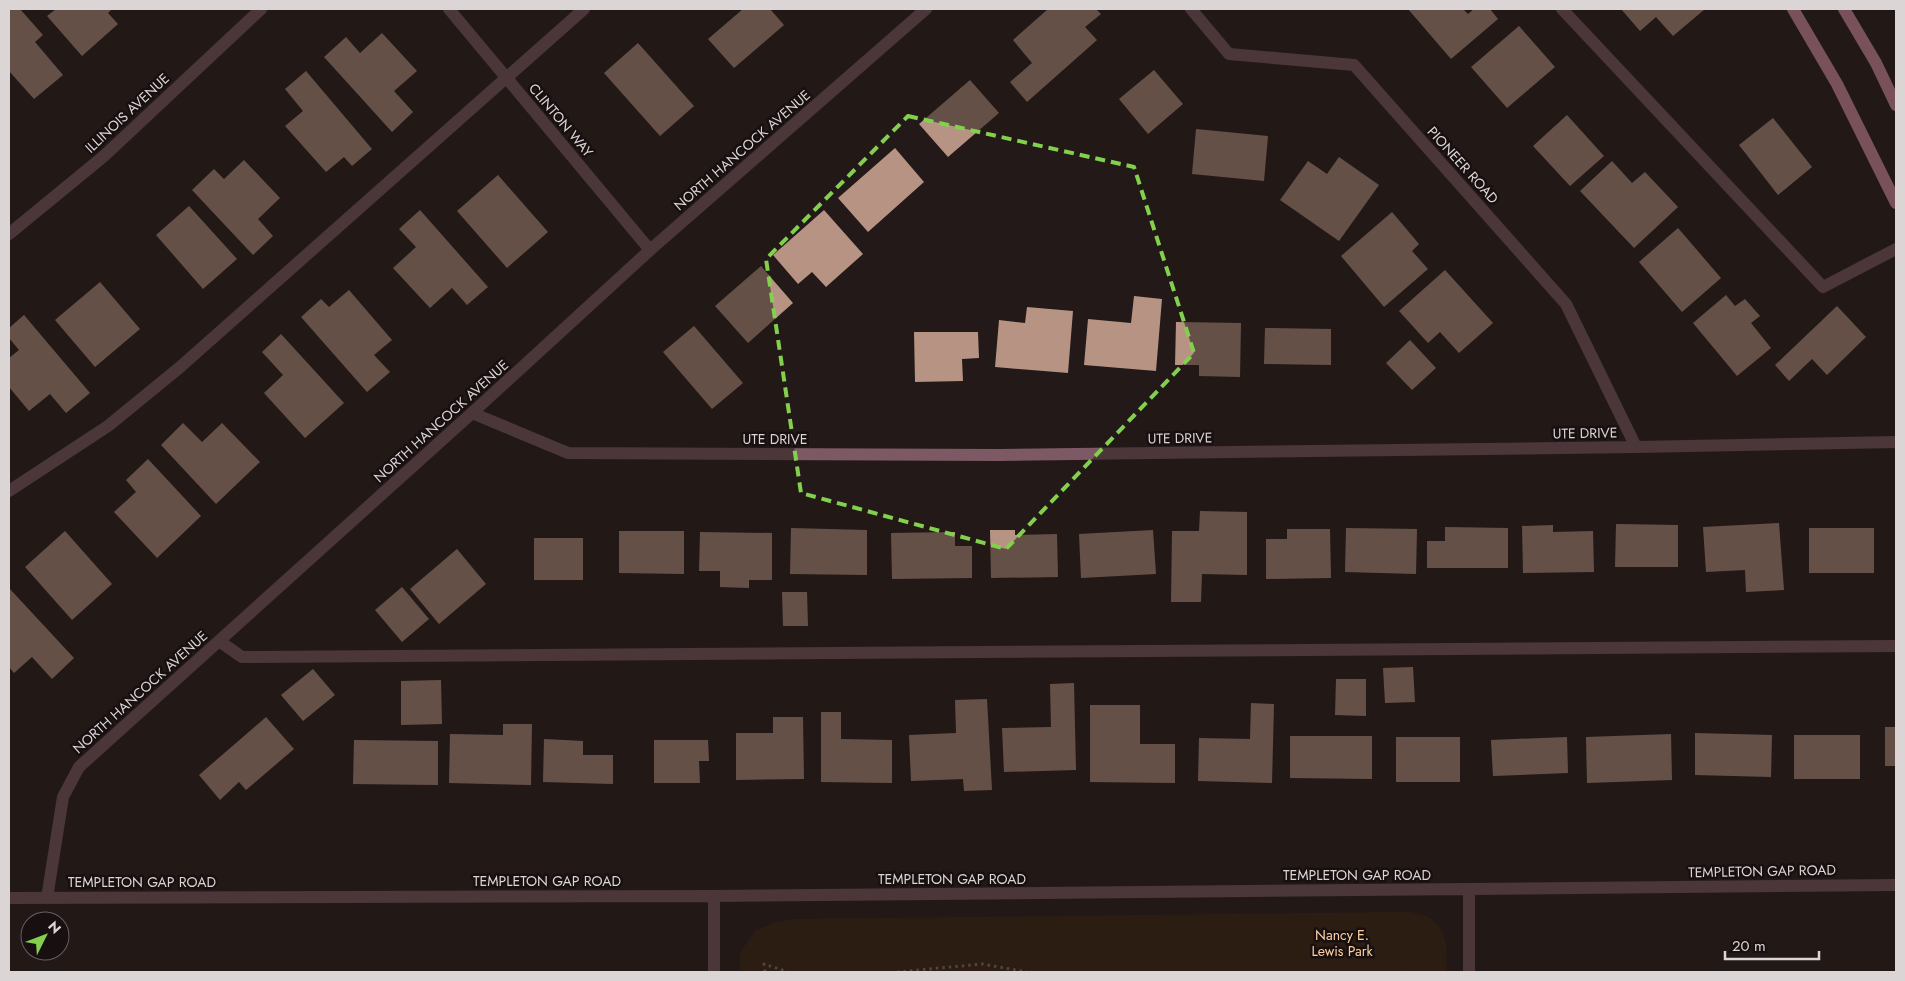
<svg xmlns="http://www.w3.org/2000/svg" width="1905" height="981" font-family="Jost,sans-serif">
<rect width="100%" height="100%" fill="#221918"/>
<!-- green -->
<path fill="#37220b" d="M1411,912C1416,914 1425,915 1430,918C1448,930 1447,953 1447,972H740V953L755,931L773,923L795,919Z"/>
<!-- building -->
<path fill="#b79383" d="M9,9H20L43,35L35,42L63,75L34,99L9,71Z
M56,9H112L108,13L118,24L82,56L47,16Z
M743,9H770L784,25L734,68L708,39Z
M1048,9H1096L1101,14L1085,27L1097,40L1027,102L1010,82L1032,63L1013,40Z
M1408,9H1463L1468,14L1474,9H1490L1498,19L1451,59Z
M1621,9H1705L1673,36L1656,17L1640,31Z
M1519,26L1555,67L1507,108L1471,67Z
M382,33L417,71L394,91L413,112L392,132L324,57L346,37L360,53Z
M638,43L694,106L660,136L604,73Z
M1154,70L1183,104L1148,134L1119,99Z
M306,71L372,149L352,166L344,157L326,172L285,126L303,111L285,89Z
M970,80L999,113L948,157L919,124Z
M1567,115L1604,156L1570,186L1533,146Z
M1773,118L1812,167L1778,195L1739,145Z
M1196,129L1268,136L1264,181L1192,174Z
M895,148L924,182L868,232L838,198Z
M1339,157L1379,185L1339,241L1280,200L1308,161L1327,174Z
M244,160L280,198L258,219L273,236L253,255L192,190L214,169L224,179Z
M1612,161L1632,183L1645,172L1678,207L1634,248L1580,191Z
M498,175L548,232L507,268L457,211Z
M189,206L237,259L203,289L156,235Z
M420,210L488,287L467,305L452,288L430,308L393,268L416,247L399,229Z
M824,210L863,254L826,287L812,272L798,284L773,255Z
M1392,212L1419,244L1412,251L1428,269L1384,307L1341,256Z
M1678,228L1721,278L1682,312L1639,262Z
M761,266L793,303L748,343L715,306Z
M1445,270L1493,323L1459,353L1440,332L1428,343L1399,311Z
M100,282L140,329L95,367L55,320Z
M349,290L392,340L374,355L390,372L367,392L301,317L321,299L329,307Z
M1726,295L1735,306L1745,299L1760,316L1751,323L1771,348L1737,376L1693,323Z
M1134,296L1162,299L1156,371L1084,365L1088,319L1131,323Z
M1837,306L1866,337L1827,375L1812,359L1789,381L1775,365Z
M1027,307L1073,311L1068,373L995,367L999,320L1025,323Z
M24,315L90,393L66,413L50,394L29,411L9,387V358L19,350L9,338V328Z
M1176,322L1241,323L1240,377L1199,376V365H1175Z
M694,326L743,383L712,409L663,352Z
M1265,328L1331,329V365L1264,364Z
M914,332H978L979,358L962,359L963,381L915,382Z
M281,334L344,403L305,438L264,393L283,375L262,352Z
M1410,340L1436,368L1412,390L1386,363Z
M183,423L202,442L222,423L260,462L216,504L161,445Z
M148,459L201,516L157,558L114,512L136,492L126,480Z
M1200,511L1247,512V575L1202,574L1201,602H1171L1172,531H1199Z
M1779,523L1784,590L1746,592L1745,570L1706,572L1703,527Z
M1616,524L1678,525V567H1615Z
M1553,525V532L1593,531L1594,572L1523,573L1522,526Z
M1445,527L1508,528V568H1427V541H1445Z
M791,528L867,530V575L790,574Z
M1346,528L1417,529L1416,574L1345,572Z
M1809,528H1874V573H1809Z
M1287,529H1330L1331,578L1266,579V539H1287Z
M990,530H1015V535L1057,534L1058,577L991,578Z
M1153,530L1156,574L1081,578L1079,534Z
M65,531L112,584L72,620L25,567Z
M619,531H684V574L619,573Z
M700,532L772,533V580H749V588L720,587V571H699Z
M955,532V546H972V578L892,579L891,533Z
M534,538H583V580H534Z
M457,549L486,584L439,624L410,589Z
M402,587L429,619L402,642L375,610Z
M9,588L74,658L52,679L32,657L14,673L9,667Z
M782,592H807L808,626H783Z
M1413,667L1415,702L1385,703L1383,668Z
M313,669L335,695L303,721L281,695Z
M1336,679H1366V716L1335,715Z
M441,680L442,724L401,725V681Z
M1074,683L1076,770L1004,772L1002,728L1051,727L1050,684Z
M987,699L992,790L964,791L963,779L911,781L909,735L956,733L955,700Z
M1251,703L1274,704L1272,783L1198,781L1199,738L1250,739Z
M1090,705H1140V744H1175V783L1090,782Z
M821,712H841V739L892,740V783L821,782Z
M266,717L294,749L246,790L239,782L220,800L199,775Z
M773,717H803L804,779L736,780V733H773Z
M503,724H532L531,785L449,783L450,734L503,735Z
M1885,727H1896V766H1885Z
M1695,733L1772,735L1771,777L1695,775Z
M1671,734L1672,780L1587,783L1586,737Z
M1794,735H1860V779H1794Z
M1290,736H1372V779L1290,778Z
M1396,737H1460V782H1396Z
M1567,737L1568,773L1493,776L1491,740Z
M544,739L583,741V755H613V784L543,782Z
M354,740L438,741V785L353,784Z
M654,740H708L709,761H699L700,783H654Z"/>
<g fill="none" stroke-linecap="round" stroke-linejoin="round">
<!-- path -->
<path stroke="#827a7a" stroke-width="3" stroke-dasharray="2.5 4" stroke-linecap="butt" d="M765,972L764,964L788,972
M897,972L982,964L1027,972
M1402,972H1403"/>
<!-- minor -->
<path stroke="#7c5964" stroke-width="12" d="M449,9L650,250
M1191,9L1229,54L1354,65L1566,304L1636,447
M1562,9L1823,287L1896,249
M9,234L104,156L261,9
M472,413L568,453L998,455L1636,447L1896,442
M9,491L108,426L179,368L584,9
M219,641L242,657L1896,646
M1469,889V972
M9,898L714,896L1896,885
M47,898L63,797L79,767L472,413L650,250L926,9
M714,972V896"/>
<!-- major -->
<path stroke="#df96ae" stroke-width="12" d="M1793,9L1837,84L1896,203
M1844,9L1876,63L1896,105"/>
</g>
<!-- marked area -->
<path d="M0 0H1905V981H0ZM908,116L1134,167L1194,353L1006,549L801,493L766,259Z" fill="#221918" fill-opacity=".55" fill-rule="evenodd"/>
<path fill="none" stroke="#83d04e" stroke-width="4" stroke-dasharray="10 6" stroke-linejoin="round" d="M908,116L1134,167L1194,353L1006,549L801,493L766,259Z"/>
<g text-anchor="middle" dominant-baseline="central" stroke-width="5" stroke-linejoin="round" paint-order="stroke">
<!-- street labels -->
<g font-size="14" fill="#dcd5d5" stroke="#181010">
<text transform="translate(127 113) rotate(-43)">ILLINOIS AVENUE</text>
<text transform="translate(561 120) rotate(50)">CLINTON WAY</text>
<text transform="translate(742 150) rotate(-41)">NORTH HANCOCK AVENUE</text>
<text transform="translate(1463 165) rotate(48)">PIONEER ROAD</text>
<text transform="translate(441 421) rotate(-42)">NORTH HANCOCK AVENUE</text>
<text transform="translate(1585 433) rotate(-1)">UTE DRIVE</text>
<text transform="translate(1180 438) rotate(-1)">UTE DRIVE</text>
<text x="775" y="439">UTE DRIVE</text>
<text transform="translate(140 692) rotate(-42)">NORTH HANCOCK AVENUE</text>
<text transform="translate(1762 871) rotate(-1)">TEMPLETON GAP ROAD</text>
<text x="1357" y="875">TEMPLETON GAP ROAD</text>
<text x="952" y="879">TEMPLETON GAP ROAD</text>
<text x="547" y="881">TEMPLETON GAP ROAD</text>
<text x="142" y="882">TEMPLETON GAP ROAD</text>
</g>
<!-- park labels -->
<g font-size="14" fill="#fed0a2" stroke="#181010">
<text x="1342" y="935">Nancy E.<tspan x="1342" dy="16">Lewis Park</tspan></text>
</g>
</g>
<!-- border -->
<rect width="1905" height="981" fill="none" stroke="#dcd5d5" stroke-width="20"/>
<!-- north arrow -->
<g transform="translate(45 936) rotate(48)"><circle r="24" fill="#181010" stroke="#665f5f"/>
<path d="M0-4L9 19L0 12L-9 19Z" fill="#83d04e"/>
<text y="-8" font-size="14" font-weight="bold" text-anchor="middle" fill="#dcd5d5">N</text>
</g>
<!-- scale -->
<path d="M1725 951v8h94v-8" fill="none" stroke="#dcd5d5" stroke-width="2.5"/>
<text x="1732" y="951" font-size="15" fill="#dcd5d5" stroke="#181010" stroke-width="4" paint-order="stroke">20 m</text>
</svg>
